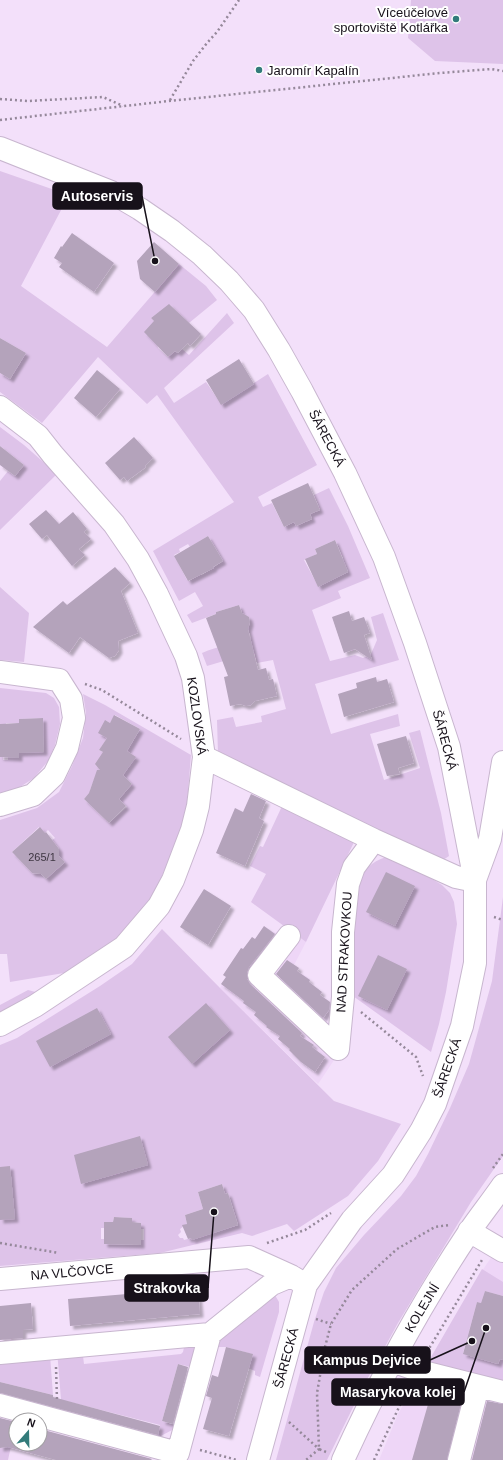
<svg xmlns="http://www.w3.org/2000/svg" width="503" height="1460" font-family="Arial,sans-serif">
<defs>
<filter id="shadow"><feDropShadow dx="3.5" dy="3.5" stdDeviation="1" flood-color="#0004"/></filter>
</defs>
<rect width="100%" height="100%" fill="#f3e0fa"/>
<!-- built -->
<path fill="#eed6f7" d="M264,926L278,935L286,928L306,942L294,965L297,971L310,979L309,983L320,995L333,1004L326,1024L344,1045L318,1084L220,988L241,948L244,949L252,937L255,939Z
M503,1240V1460H379L398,1414L484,1268Z"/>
<!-- green -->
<path fill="#dec3e9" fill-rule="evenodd" d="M411,0H503V64L435,61L408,38Z
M0,171L69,195L21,286L107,347L179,264L206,286L217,300L189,323L170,305L161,314L159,312L151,318L154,321L158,348L168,357L175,351L178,353L182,349L189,355L227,313L234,323L164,388L174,403L206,382L221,404L268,374L317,465L258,497L263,507L272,503L284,527L294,522L296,526L312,519L310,514L320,510L314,495L329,488L348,526L370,578L338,591L341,598L312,610L330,661L355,655L363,658L371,654L377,640L371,617L383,613L399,660L315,684L331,734L398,714L400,726L370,734L384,780L420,768L409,733L420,730L441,813L449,856L440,862L218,754L217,720L233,717L236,727L262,722L261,716L286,709L273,660L257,663L254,652L207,666L202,653C218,646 235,644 251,637L247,627L249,626L250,622L249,617L243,615L239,605L216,612V614L192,623L187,615L203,606L195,592L179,601L153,551L234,502L157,395L147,404L98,357L42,423L0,392V373L10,379L26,353L0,338ZM208,536L223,561L202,575L201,574L189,581L187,580L174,555L180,552L179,549L188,544L190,547ZM335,540L343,558L342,559L348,572L318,586L304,560L317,554L315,549Z
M0,427L24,445L57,474L0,530V481L8,471L15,476L24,465L0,446Z
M0,587L29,613L24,662L0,660Z
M0,688L46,693L54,698L59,707L60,724L55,745L48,761L34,778L20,787L2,793H0V757H3V760H8V757H19V748L44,752L42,718L19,719V723H6L5,728H0Z
M83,694L105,705L191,755L187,804L180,834L155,892L137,917L113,944L76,971L10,982L7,954H0V820L37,808L59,792L72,766L83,738L86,713ZM115,715L140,729L127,751L135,757L123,775L132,784L119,799L127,807L109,823L84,799L91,791L90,790L97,772L100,770L99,768L103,752L99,750L102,747L101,746H102L107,738L99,733L106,721L110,723ZM39,827L45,833L48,830L55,838L52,840L59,849L58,855L65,862L46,879L40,873L38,874L32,873L12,852Z
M283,804L355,840L306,942L251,902L266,874L250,866L260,846L263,847Z
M386,857L401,860L442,885L450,893L454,902L457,924L446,992L439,1024L431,1052L346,991L355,883C364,870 371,862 386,857Z
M503,897V1156L471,1202L398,1323L364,1385L327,1460H276L314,1322L324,1292L336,1268L364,1235L401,1196L416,1176L428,1154L450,1108L469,1064L492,981Z
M162,929L220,988L334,1101L401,1124L378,1161L348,1196L294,1231L287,1224L252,1236L242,1233L160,1253L0,1266V1045L17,1038L100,986L132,964ZM222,1184L225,1194L228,1193L238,1225L192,1239L191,1238L184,1240L183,1238H180L178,1235L181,1232L180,1229L187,1224L185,1215L203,1209L198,1192ZM114,1217L131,1218L132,1222L141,1223V1229H144V1240H141V1245L104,1244V1239H101V1228H104V1222H113Z
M28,990L43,994L0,1017V1005Z
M482,1269L503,1282V1296L485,1291L481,1303L477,1302L463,1353L498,1364L500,1359L503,1360V1383L427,1364Z
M272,1290L279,1302V1312L260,1377L255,1375V1371L248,1368L252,1354L226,1347H217L216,1342Z
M186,1338L202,1349L191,1367L178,1364L162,1421L175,1425L174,1429L157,1438L160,1425L66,1401L62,1412L57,1350L82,1348L84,1364L181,1354L183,1352Z
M50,1355L53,1395L0,1382V1359Z
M11,1446L8,1460H0V1448Z"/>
<!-- building -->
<path fill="#b4a3bb" filter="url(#shadow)" d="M72,233L114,263L94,292L59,267L62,263L54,258L61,246L62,247Z
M154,242L179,264L155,292L140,279L137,261Z
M169,304L201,334L190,346L188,343L178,353L175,351L168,357L144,332L154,321L151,318Z
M0,338L26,353L10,379L0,373Z
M239,359L254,384L221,405L206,380Z
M97,370L120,389L96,417L74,398Z
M134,437L153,458L145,466L146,467L127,481L124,477L120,480L105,463Z
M0,446L24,465L15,476L0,465Z
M308,483L320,510L310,514L312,519L296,526L294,522L284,527L271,500Z
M46,510L59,524L73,512L87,529L84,532L91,539L79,549L85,555L72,566L47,535L42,539L29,524Z
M208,536L223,561L213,567L214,568L188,581L174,556Z
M335,540L348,572L318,587L305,559L317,554L315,549Z
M115,567L130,583L121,591L138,633L118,641L119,650L115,656L109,658L80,637L69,653L33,627L63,601L67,605Z
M239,605L242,613L249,617L250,622L248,629L258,670L266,668L269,680L273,679L277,696L255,701L251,705L246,706L240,704L230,706L224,677L228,676L206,618L216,614V612Z
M349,611L352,621L364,617L370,633L364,635L372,660L355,649L344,653L332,617Z
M376,677L377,682L387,679L394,702L344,717L338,694L357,688L356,683Z
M114,715L140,729L127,751L136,757L123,775L132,784L119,799L126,806L109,823L84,799L89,793L97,770H100L95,764L103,752L99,750L107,738L98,733L105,720L110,723Z
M43,718L44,752L19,753V758L0,757V724L19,723V719Z
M406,736L414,763L398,768L400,774L387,776L377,744Z
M251,794L266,801L259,818L264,821L245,866L216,853L235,808L243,812Z
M40,827L45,833L46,832L59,849V856L65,862L46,879L41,874L32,873L12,852Z
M386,872L415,886L395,926L366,912Z
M204,889L231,906L208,945L180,927Z
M264,926L275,934L249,967L247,973V979L250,984L302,1033L300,1036L314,1045L312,1047L325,1057L315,1072L301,1062L289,1050L290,1049L278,1039L280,1036L266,1027L267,1026L254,1015L256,1012L243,1003L244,1001L221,984L226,977L223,975L241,948L243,949L252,937L255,939Z
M378,955L407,969L387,1010L358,996Z
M287,960L299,968L297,971L310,980L309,982L322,992L320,995L330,1002L329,1010L323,1018L276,974Z
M206,1003L230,1030L192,1064L168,1037Z
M97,1008L111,1034L50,1067L36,1041Z
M140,1136L148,1165L81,1184L74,1155Z
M10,1166L15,1219L0,1220V1167Z
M222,1184L225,1194L228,1193L238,1225L192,1240L191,1238L188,1239L182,1225L187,1224L185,1215L203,1209L198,1192Z
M114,1217L132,1218V1222L141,1223V1245L104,1244V1222H113Z
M198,1288L200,1314L70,1326L68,1299Z
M485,1291L503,1296V1360L500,1359L498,1364L463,1354L477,1302L481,1303Z
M31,1303L33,1329L23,1330V1338L0,1340V1306Z
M226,1347L253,1354L229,1436L203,1429L212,1398L206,1396L212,1375L218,1377Z
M178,1364L188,1367L173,1424L162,1421Z
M0,1382L53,1395V1397L160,1426L158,1435L0,1393Z
M433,1387L463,1395L447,1460H412Z
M487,1401L503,1404V1460H472Z
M0,1418L16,1422V1444H40V1429L152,1459L151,1460H56L8,1447L0,1448Z"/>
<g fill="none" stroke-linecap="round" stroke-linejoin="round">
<!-- minor casing -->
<g stroke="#c8b6cf" stroke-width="24">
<path id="minor" d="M0,148L111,192L140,209L172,231L202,255L229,281L254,310L279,350L302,391L345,473L384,557L415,643L449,747L475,881V963L462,1026L435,1104L421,1131L393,1175L352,1220L306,1285L258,1460
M0,407L38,436L53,455L114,524L138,559L157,594L186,656L193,678L204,757L198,806L192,830L173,880L159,906L124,947L35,1006L0,1025
M0,672L59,680L71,699L74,718L67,748L54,775L33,795L0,805
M204,757L374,840L456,877L475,881
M475,880L490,839L503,762
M289,936L259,975L338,1049
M338,1049L343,997V932L348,884L354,867L374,840
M469,1231L503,1251
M0,1279L249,1257L291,1276L306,1285
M0,1353L210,1334L272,1284L291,1276
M392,1361L423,1372L503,1392
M0,1405L178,1453L210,1334
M343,1460C379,1381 421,1304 469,1232C480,1216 492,1201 503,1185
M459,1460L478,1386"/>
</g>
<!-- path -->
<path stroke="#95889a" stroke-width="2.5" stroke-dasharray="2 3" stroke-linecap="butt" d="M0,99L28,101L103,97L123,106
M170,100L193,61L207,43L217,32L239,0
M0,120L169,101L440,73L491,69L503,71
M85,684L102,690L181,739
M494,917L503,920
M361,1012L416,1057L423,1076
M493,1168L503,1154
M0,1243L59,1253
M267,1243L305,1230L331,1213
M316,1319L331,1324
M427,1352L482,1260
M56,1367L57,1400
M289,1422L319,1449L306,1460
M200,1450L237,1460
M326,1452L319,1449L317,1393L325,1347L331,1324L352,1290L397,1249L435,1227L449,1225
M374,1460L409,1386"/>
<!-- minor -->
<use href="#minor" stroke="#fff" stroke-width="22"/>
</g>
<!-- markers -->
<g fill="#327b7a" stroke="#fff" stroke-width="1.5">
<circle cx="456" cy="19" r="4"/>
<circle cx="259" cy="70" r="4"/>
</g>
<g text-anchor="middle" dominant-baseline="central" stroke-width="4" stroke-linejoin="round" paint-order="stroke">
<!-- number labels -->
<g font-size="11" fill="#3e3642">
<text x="42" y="857">265/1</text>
</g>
<!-- poi labels -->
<g font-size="13" fill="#17111a" stroke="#fff" text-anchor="end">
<text x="448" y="12">Víceúčelové<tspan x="448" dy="15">sportoviště Kotlářka</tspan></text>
<text x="267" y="70" text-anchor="start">Jaromír Kapalín</text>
</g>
<!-- street labels -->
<g font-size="13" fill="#17111a" stroke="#fff">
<text transform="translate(327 438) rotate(62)">ŠÁRECKÁ</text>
<text transform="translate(197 716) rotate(82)">KOZLOVSKÁ</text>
<text transform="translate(445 740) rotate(75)">ŠÁRECKÁ</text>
<text transform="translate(344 952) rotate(-87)">NAD STRAKOVKOU</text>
<text transform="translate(447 1068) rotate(-71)">ŠÁRECKÁ</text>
<text transform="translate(72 1272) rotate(-5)">NA VLČOVCE</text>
<text transform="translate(422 1308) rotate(-59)">KOLEJNÍ</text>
<text transform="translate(286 1358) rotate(-75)">ŠÁRECKÁ</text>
</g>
</g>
<!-- callouts -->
<path fill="none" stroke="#17111a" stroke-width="1.5" d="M155 261L142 196M214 1212L208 1288M472 1341L430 1360M486 1328L464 1392"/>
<g fill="#17111a" stroke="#fff" stroke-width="1.5">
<circle cx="155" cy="261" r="4"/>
<circle cx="214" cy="1212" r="4"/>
<circle cx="472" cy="1341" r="4"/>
<circle cx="486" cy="1328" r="4"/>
</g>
<g fill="#17111a" stroke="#17111a" stroke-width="1.5">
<rect x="53" y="183" width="89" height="26" rx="4"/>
<rect x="125" y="1275" width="83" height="26" rx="4"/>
<rect x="305" y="1347" width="125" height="26" rx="4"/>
<rect x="332" y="1379" width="132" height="26" rx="4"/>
</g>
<g font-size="14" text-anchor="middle" font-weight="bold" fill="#fff">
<text x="97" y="201">Autoservis</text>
<text x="167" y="1293">Strakovka</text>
<text x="367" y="1365">Kampus Dejvice</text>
<text x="398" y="1397">Masarykova kolej</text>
</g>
<!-- north arrow -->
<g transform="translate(28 1432) rotate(20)"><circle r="19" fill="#ffffff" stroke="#a2a0a3"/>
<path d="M0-3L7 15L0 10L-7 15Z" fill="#327b7a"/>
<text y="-6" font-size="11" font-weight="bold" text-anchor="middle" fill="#17111a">N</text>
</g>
</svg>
